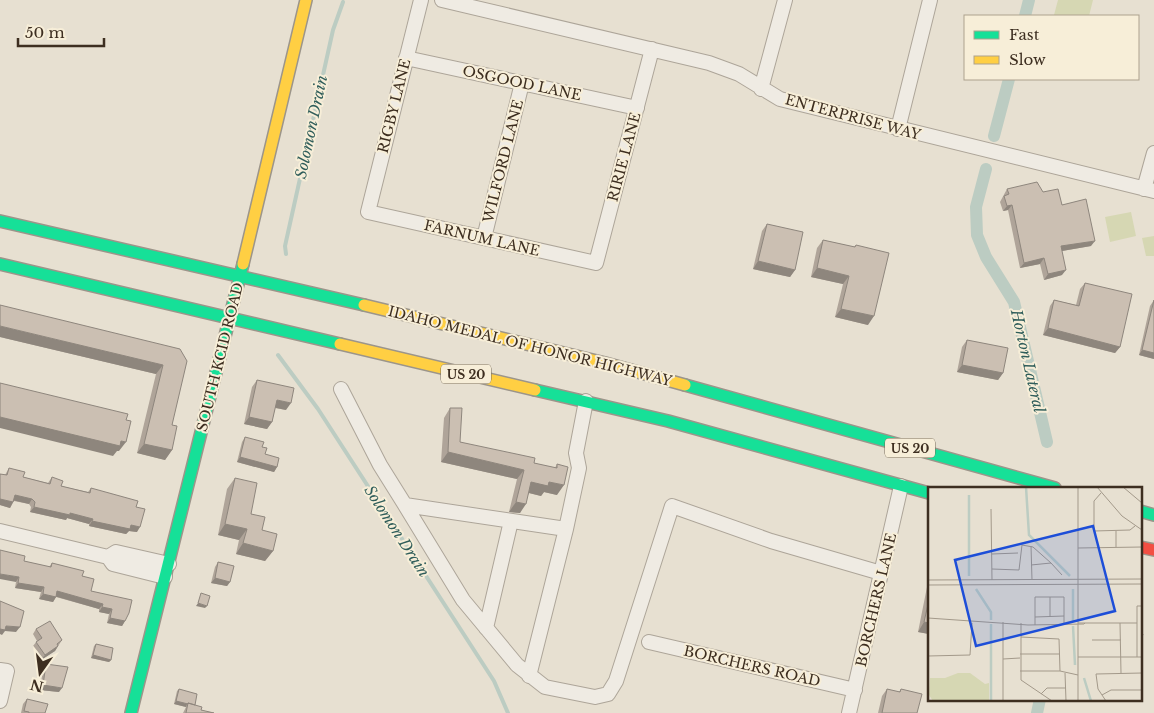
<svg xmlns="http://www.w3.org/2000/svg" width="1154" height="713" font-family="'Libre Baskerville',serif">
<rect width="100%" height="100%" fill="#e7e0d1"/>
<!-- green -->
<path fill="#d6d7b3" d="M1058,0H1093L1089,16L1054,15Z
M1131,212L1136,236L1110,242L1105,217Z
M1154,236V256H1146L1142,238Z"/>
<g fill="none" stroke-linecap="round" stroke-linejoin="round">
<!-- stream -->
<path stroke="#bcccc2" stroke-width="4" d="M286,254L285,246L333,30L343,2
M278,355L318,409L494,681L508,713"/>
<!-- canal -->
<path stroke="#bcccc2" stroke-width="12" d="M1025,16L1029,0
M994,136L1009,79
M986,169L976,207L977,235L986,257L1014,302L1047,442
M1037,713L1040,699"/>
<!-- street casing -->
<g stroke="#ada599" stroke-width="16">
<path id="street" d="M421,0L368,212L596,263L652,49
M442,0L709,63L739,74L780,99L1154,191
M406,58L637,108
M761,89L785,0
M898,129L930,0
M1144,189L1154,153
M484,238L522,83
M341,389L380,465L405,505L566,529
M405,505L463,600L517,665L545,687L595,697L608,694L616,681L672,506L771,541L881,573
M0,531L108,557L113,564L165,577
M108,557L116,552L169,564
M486,628L511,521
M649,642L855,690
M0,670L7,671L0,701
M529,676L566,529L579,468L576,453L586,401
M849,713L901,486"/>
</g>
<!-- fast casing -->
<g stroke="#9c958a" stroke-width="14">
<path id="fast" d="M0,221L364,305
M0,264L340,344
M685,385L1055,488
M535,390L668,421L929,493
M1140,511L1154,515
M131,713L243,264"/>
</g>
<!-- slow casing -->
<g stroke="#9c958a" stroke-width="14">
<path id="slow" d="M243,264L306,0
M364,305L605,363L685,385
M340,344L535,390"/>
</g>
<!-- jam casing -->
<g stroke="#9c958a" stroke-width="14">
<path id="jam" d="M1140,547L1154,550"/>
</g>
<!-- street -->
<use href="#street" stroke="#efebe3" stroke-width="14"/>
<!-- fast -->
<use href="#fast" stroke="#16e098" stroke-width="11"/>
<!-- slow -->
<use href="#slow" stroke="#ffcf43" stroke-width="11"/>
<!-- jam -->
<use href="#jam" stroke="#f24e42" stroke-width="11"/>
</g>
<!-- wall -->
<path fill="#afa499" d="M1007,189L1043,192L1062,205L1091,246L1062,251V275L1044,280L1040,264L1020,268L1008,210L1003,211L1000,202Z
M767,224L795,270L790,277L753,269L762,231Z
M823,240L854,247L856,245L868,325L835,317L843,284L811,277L817,248Z
M1085,283L1120,347L1115,353L1043,335L1050,306L1054,300L1076,305L1080,289Z
M1154,300V359L1139,355L1150,306Z
M0,337L180,349L172,425V450L165,460L137,453L156,374Z
M967,340L1003,373L998,380L957,372L962,347Z
M257,380L286,410L275,408L272,422L267,429L244,424L252,387Z
M450,408L460,442L534,463L555,468L557,464V495L544,492L541,496L529,493L520,513L509,512L517,479L441,462L444,418Z
M245,437L262,447L265,454L277,467L274,472L237,462L242,442Z
M9,468L23,477L48,483L52,477L61,486L88,492L91,488L136,507L137,532L129,531L126,534L89,526V524L67,518L66,520L30,512L31,507L29,504L14,501L10,508L0,505V474L5,475Z
M235,478L251,514L262,530L273,551L265,561L236,554L239,540L218,535L227,489Z
M24,561L49,567L52,563L82,576L91,591L125,621L122,626L107,623L109,614L99,612V609L56,597L53,602L39,599L41,592L15,588L16,582Z
M218,562L230,582L227,586L211,583L215,567Z
M929,577V634L918,632Z
M36,629L62,640L55,651L41,660L33,646L37,641L33,634Z
M96,644L111,660L109,662L91,658L94,646Z
M46,664L59,692L40,690L43,669Z
M179,689L195,705L201,710L214,713H183L186,707L174,704L177,691Z
M887,689L899,692L901,689L917,713H878L882,696Z
M27,699L45,713H21L23,704Z"/>
<!-- shaded-wall -->
<path fill="#8e867d" d="M1012,205L1008,210L1003,211L1007,206Z
M1095,241L1091,246L1056,252L1061,246Z
M1044,258L1040,264L1020,268L1024,263Z
M758,261L795,270L790,277L753,269Z
M817,268L849,276L843,284L811,277Z
M1066,270L1062,275L1044,280L1048,274Z
M841,309L874,316L868,325L835,317Z
M0,326L163,365L156,374L0,337Z
M1048,328L1120,347L1115,353L1043,335Z
M1142,350L1154,353V359L1139,355Z
M962,365L1003,373L998,380L957,372Z
M277,400L291,403L286,410L272,407Z
M0,417L121,441L126,442L119,451H117L113,456L0,428Z
M249,417L272,422L267,429L244,424Z
M144,444L172,450L165,460L137,453Z
M448,452L524,470L517,479L441,462Z
M240,457L277,467L274,472L237,462Z
M531,482H549L564,485L557,495L544,492L541,496L525,492Z
M15,495L32,499L29,504L12,500Z
M0,499L13,502L10,508L0,505Z
M516,502L526,504L520,513L509,512Z
M34,507L70,513L93,519L89,524L67,518L66,520L30,512Z
M92,521L131,525L140,527L137,532L129,531L126,534L89,526Z
M225,524L247,529L239,540L218,535Z
M243,543L273,551L265,561L236,554Z
M0,574L19,577L16,582L0,579Z
M215,578L230,582L227,586L211,583Z
M18,583L44,587L41,592L15,588Z
M57,591L103,604L99,609L54,596Z
M43,594L56,597L53,602L39,599Z
M198,603L207,606L205,608L196,606Z
M102,607L112,609L109,614L99,612Z
M110,618L125,621L122,626L107,623Z
M924,622L929,623V634L918,632Z
M6,626L20,627L16,632L5,631L2,635L0,634V629Z
M58,646L55,651L41,660L45,655Z
M93,655L111,660L109,662L91,658Z
M43,685L62,688L59,692L40,690Z
M176,701L187,704L186,707L174,704Z"/>
<!-- building -->
<path fill="#cbbfb2" stroke="#8e867d" d="M1037,182L1043,192L1058,189L1062,205L1086,199L1095,241L1061,246L1066,270L1048,274L1044,258L1024,263L1012,205L1007,206L1004,196L1009,194L1007,189Z
M767,224L803,232L795,270L758,261Z
M823,240L855,247L856,245L889,253L874,316L841,309L849,276L817,268Z
M1085,283L1132,294L1120,347L1048,328L1054,300L1079,306Z
M1154,300V353L1142,350Z
M0,305L180,349L187,361L172,425L177,426L172,450L144,444L163,365L0,326Z
M967,340L1008,348L1003,373L962,365Z
M257,380L294,388L291,403L277,400L272,422L249,417Z
M0,383L128,414L126,420L131,421L126,442L121,441L120,446L0,417Z
M450,408H462L460,442L535,458L534,463L557,468V464L568,467L564,485L549,482L548,486L531,482L526,504L516,502L524,470L448,452Z
M245,437L264,442L262,447L267,448L265,454L279,458L277,467L240,457Z
M9,468L25,472L23,477L50,484L52,477L63,481L61,486L90,493L91,488L138,501L136,507L145,509L140,527L131,525L130,529L92,521L93,519L70,513V515L34,507L35,502L32,499L15,495L13,502L0,499V474L7,475Z
M235,478L257,483L251,514L265,517L262,530L277,534L273,551L243,543L247,529L225,524Z
M0,550L25,556L24,561L51,567L52,563L84,571L82,576L94,579L91,591L132,600L129,613L125,621L110,618L112,609L102,607L103,604L57,591L56,597L43,594L44,587L18,583L19,577L0,574Z
M218,562L234,566L230,582L215,578Z
M201,593L210,596L207,606L198,603Z
M929,600V623L924,622Z
M0,601L24,611L20,627L6,626L5,630L0,629Z
M50,621L62,640L57,644L58,646L45,655L36,642L42,638L36,629Z
M1140,634H1143L1140,644Z
M96,644L113,648L111,660L93,655Z
M46,664L68,667L62,688L43,685Z
M179,689L197,694L195,705L188,703V704L176,701Z
M887,689L900,692L901,689L922,694L917,713H882Z
M27,699L48,704L45,713H29V712L24,711Z
M188,703L202,707L201,710L214,713H186Z"/>
<g text-anchor="middle" dominant-baseline="central" stroke-width="4" stroke-linejoin="round" paint-order="stroke">
<!-- shield labels -->
<g fill="#f7eed8" stroke="#756857" stroke-width="1">
<rect x="441" y="364.5" width="50" height="19" rx="4"/>
<rect x="885" y="438.5" width="50" height="19" rx="4"/>
</g>
<g font-size="12" font-weight="bold" fill="#3d2e20">
<text x="466" y="374">US 20</text>
<text x="910" y="448">US 20</text>
</g>
<!-- street labels -->
<g font-size="14" fill="#3d2e20" stroke="#f7eed8">
<text transform="translate(522 83) rotate(12)">OSGOOD LANE</text>
<text transform="translate(394 106) rotate(-76)">RIGBY LANE</text>
<text transform="translate(853 117) rotate(15)">ENTERPRISE WAY</text>
<text transform="translate(624 157) rotate(-75)">RIRIE LANE</text>
<text transform="translate(503 161) rotate(-76)">WILFORD LANE</text>
<text transform="translate(482 238) rotate(13)">FARNUM LANE</text>
<text transform="translate(530 346) rotate(14)">IDAHO MEDAL OF HONOR HIGHWAY</text>
<text transform="translate(220 357) rotate(-76)">SOUTH KCID ROAD</text>
<text transform="translate(876 600) rotate(-77)">BORCHERS LANE</text>
<text transform="translate(752 666) rotate(13)">BORCHERS ROAD</text>
</g>
<!-- water labels -->
<g font-size="15" font-style="italic" fill="#2f5d5a" stroke="#f7eed8">
<text transform="translate(311 127) rotate(-78)">Solomon Drain</text>
<text transform="translate(1028 361) rotate(77)">Horton Lateral</text>
<text transform="translate(397 531) rotate(57)">Solomon Drain</text>
</g>
</g>
<!-- overview -->
<g transform="translate(928 487)">
<rect width="214" height="214" fill="#e7e0d1"/>
<path d="M30,186H42L57,197L61,196V214H5L1,208L2,191H17Z" fill="#d6d7b3"/>
<path fill="none" stroke="#bcccc2" stroke-width="2.5" d="M98,0L101,48L142,89M41,8V89M48,102L63,125V133M145,102V134M145,139L147,178M156,191L163,214M63,214V137"/>
<path fill="none" stroke="#a3998a" stroke-width="1" d="M169,0L194,29L214,43M195,0L214,16M173,6L166,14V44L202,43L207,39M63,22L64,93M188,44V60M103,59L104,93M150,61L214,60M64,67L90,66M103,78L123,76L134,88M64,82L91,83L94,58L105,60L123,76M0,93L214,92M0,98L214,97M122,110V130M107,130L136,129M0,131L100,138L156,137L157,136H150M93,136V193L124,214M157,136H209M192,136L193,186M107,138V110H136V137M93,150L131,152L132,184M164,153H193M92,167H132M0,169L42,168L44,136M150,170H214M209,170V119H214M75,172L92,171M92,184H132L150,188M137,186L138,214M113,207L119,201H138M174,208L183,203H214M75,214V135M150,214V0M178,214L170,202L168,187L214,186"/>
<path fill="#1d4ed8" fill-opacity="0.15" stroke="#1d4ed8" stroke-width="2.5" d="M165,39L187,124L48,159L27,73Z"/>
<rect width="214" height="214" fill="none" stroke="#3d2e20" stroke-width="2.5"/>
</g>
<!-- legend -->
<rect x="964" y="15" width="175" height="65" fill="#f7eed8" stroke="#ada18e"/>
<rect x="974" y="31" width="25" height="8" fill="#16e098" stroke="#ada18e"/>
<text x="1009" y="40" font-size="15" fill="#3d2e20">Fast</text>
<rect x="974" y="56" width="25" height="8" fill="#ffcf43" stroke="#ada18e"/>
<text x="1009" y="65" font-size="15" fill="#3d2e20">Slow</text>
<!-- north arrow -->
<g transform="translate(40 673) rotate(194)" stroke="#f7eed8" stroke-width="4" paint-order="stroke">
<path d="M0-4L9 19L0 12L-9 19Z" fill="#3d2e20"/>
<text y="-8" font-size="14" font-weight="bold" text-anchor="middle" fill="#3d2e20">N</text>
</g>
<!-- scale -->
<path d="M18 38v8h86v-8" fill="none" stroke="#3d2e20" stroke-width="2.5"/>
<text x="25" y="38" font-size="15" fill="#3d2e20" stroke="#f7eed8" stroke-width="4" paint-order="stroke">50 m</text>
</svg>
